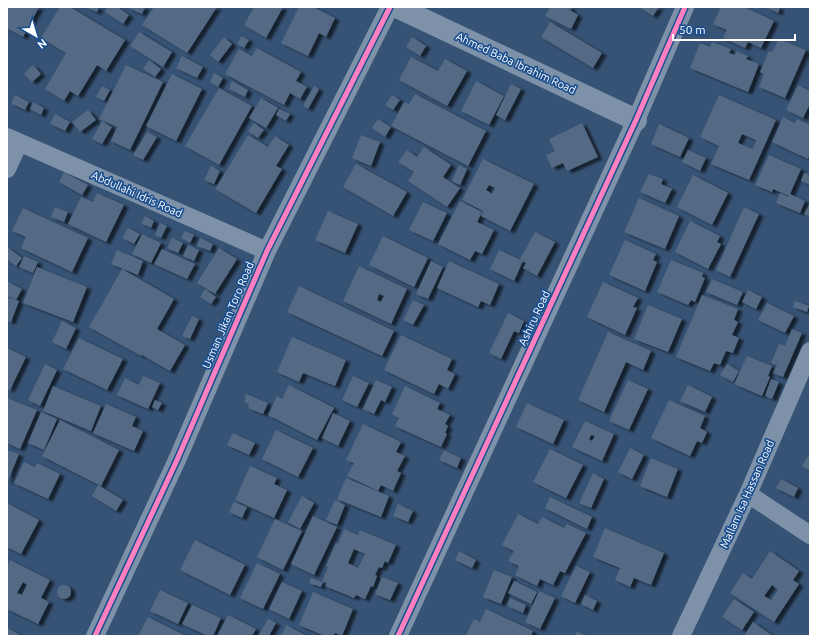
<svg xmlns="http://www.w3.org/2000/svg" width="817" height="643" font-family="Ubuntu,sans-serif">
<defs>
<filter id="shadow"><feDropShadow dx="4.5" dy="2.5" stdDeviation="1" flood-color="#0009"/></filter>
</defs>
<rect width="100%" height="100%" fill="#365274"/>
<!-- building -->
<path fill="#526984" fill-rule="evenodd" filter="url(#shadow)" d="M7,7H39L23,37L7,28Z
M60,7H70L125,40L106,71L97,65L78,96L70,91L64,101L45,89L66,53L41,38Z
M85,7H99L97,12Z
M108,7H117L129,15L123,24L105,12Z
M126,7H145L142,14Z
M154,7H217L187,53L142,25Z
M254,7H283L266,38L244,25Z
M299,7H313L335,18L326,37L319,33L308,56L281,43Z
M550,7H572L570,10L578,15L571,29L545,16Z
M639,7H659L653,16Z
M721,7H744L774,21L761,48L748,42L745,48L723,38L727,30L713,24Z
M765,7H780L778,13Z
M550,22L602,53L593,68L541,37Z
M139,32L172,52L163,67L130,46Z
M241,36L249,40L244,48L237,44Z
M224,37L232,44L218,62L210,55Z
M412,37L426,46L420,56L406,47Z
M779,39L806,50L785,98L759,87L764,74L760,72L769,51L772,52Z
M712,42L731,49L729,53L735,55L736,51L748,56L746,59L759,64L748,92L690,68L700,43L710,47Z
M257,48L301,72L296,81L307,87L300,99L290,93L284,105L225,74L239,49L252,56Z
M182,56L203,67L197,78L176,68Z
M411,57L438,71L445,59L467,71L447,106L399,80Z
M149,60L161,69L155,77L143,69Z
M33,65L41,74L32,82L24,74Z
M126,65L163,82L130,150L111,141L117,127L99,119Z
M214,73L223,78L218,87L210,82Z
M172,74L202,89L176,141L146,126Z
M232,81L248,90L245,97L229,89Z
M476,81L504,96L489,125L461,111Z
M511,84L521,89L505,120L496,115Z
M798,85L810,91V104L803,118L786,110Z
M102,86L110,90L104,101L96,97Z
M314,86L319,89L308,109L303,106Z
M219,88L252,106L219,165L185,146Z
M415,94L486,131L468,166L391,126L404,102L409,104Z
M15,95L29,102L25,110L11,103Z
M392,95L400,100L393,110L385,105Z
M719,95L776,120L749,180L711,164L719,146L700,137ZM742,134L756,140L753,149L738,143Z
M261,98L278,108L266,128L249,118Z
M33,102L44,108L41,115L30,109Z
M279,109L290,114L286,121L276,115Z
M88,110L96,120L80,132L72,122Z
M55,114L70,122L65,131L50,124Z
M783,117L795,123L797,119L810,125V155L808,159L772,142Z
M378,119L391,127L385,137L372,128Z
M102,121L112,127L102,144L92,139Z
M254,123L264,130L258,138L248,131Z
M582,123L598,157L567,171L563,163L552,168L546,155L555,151L549,139Z
M659,124L689,138L680,157L651,144Z
M147,132L157,137L143,160L133,155Z
M248,135L268,147L275,136L289,145L276,166L282,169L256,213L215,189Z
M361,135L380,142L371,166L352,158Z
M424,147L451,165L443,177L460,188L447,207L408,181L414,172L398,162L407,150L417,157Z
M688,150L706,158L700,171L682,162Z
M769,155L801,169L790,194L805,201L800,213L776,203L780,193L789,197V196L773,189L772,192L755,185Z
M483,159L534,184L510,231L481,216L483,211L462,200ZM489,185L495,188L492,194L486,190Z
M356,164L407,192L393,216L343,187Z
M459,165L467,169L460,185L452,181Z
M211,166L220,171L214,184L204,180Z
M64,172L88,185L82,195L59,182Z
M804,173L810,175V185L801,181Z
M649,174L663,179L661,184L672,189L665,203L640,192Z
M693,175L728,193L712,225L677,207Z
M97,193L124,205L106,242L68,224L81,197L93,202Z
M639,198L679,216L665,249L624,232Z
M460,201L482,212L477,222L494,230L482,254L475,251L470,260L438,244Z
M423,202L447,213L433,241L409,230Z
M810,203V217L804,214Z
M55,207L68,212L64,222L51,217Z
M744,207L759,214L730,277L716,270Z
M23,208L88,238L72,272L21,248L26,237L12,231Z
M328,211L358,224L345,253L315,240Z
M145,216L154,221L151,228L141,223Z
M690,221L720,236L717,242L721,244L708,269L675,252Z
M160,223L167,226L161,238L155,235Z
M128,228L140,234L134,244L122,238Z
M185,231L194,235L190,243L181,238Z
M535,232L555,242L537,276L523,268L526,263L520,259Z
M142,234L161,243L151,263L132,254Z
M383,236L428,258L414,287L369,265Z
M172,238L183,243L178,253L167,248Z
M200,238L213,244L210,251L197,246Z
M625,240L656,254L653,260L657,262L645,291L609,275Z
M188,245L199,250L194,261L183,256Z
M7,247L22,258L16,266L7,259Z
M219,248L237,259L215,294L197,283Z
M162,249L195,264L187,279L154,264Z
M117,250L143,261L138,275L111,264Z
M499,250L523,261L514,281L490,269Z
M24,256L38,262L33,273L19,267Z
M671,260L703,273L702,277L705,278L695,302L691,300L688,305L657,292Z
M431,261L443,267L428,299L416,294Z
M449,261L499,284L490,305L481,301L478,307L437,288Z
M359,266L407,289L391,324L343,301ZM379,294L384,296L381,302L377,300Z
M37,267L87,287L73,322L23,303Z
M122,269L174,299L157,329L185,345L170,371L142,355L144,351L141,356L89,327Z
M712,279L743,292L737,305L706,292Z
M8,282L22,289L16,300L7,296V285Z
M603,282L638,298L633,307L637,308L625,335L587,317Z
M299,286L394,331L382,356L287,312Z
M205,289L216,297L211,304L200,297Z
M748,290L762,297L756,309L742,302Z
M702,295L738,309L734,320L738,322L732,335L739,338L733,353L726,351L720,365L714,363L710,371L676,357Z
M9,298L19,301L11,322L7,321V302Z
M413,300L424,305L413,325L403,320Z
M795,301L809,306L807,312L793,307Z
M767,303L794,316L785,333L758,320Z
M648,305L682,319L668,352L634,339Z
M508,313L524,321L519,333L514,331L501,359L489,353Z
M192,316L199,319L190,339L182,336Z
M62,321L76,328L66,349L52,342Z
M792,329L802,333L783,377L773,373L777,365L771,363L779,344L785,346Z
M608,332L651,351L643,370L626,362L604,412L578,400Z
M401,335L452,359L447,370L455,374L448,389L439,384L434,394L384,370Z
M292,337L346,360L335,386L303,373L299,382L277,372Z
M79,338L123,359L107,390L63,369Z
M7,348L26,357L10,390L7,389Z
M747,356L772,366L768,376L770,377L762,396L734,384Z
M45,364L57,370L40,406L28,400Z
M727,364L739,371L733,382L720,375Z
M143,376L160,383L148,409L117,395L125,378L139,385Z
M353,376L369,383L357,407L342,400Z
M771,379L779,382L772,399L765,396Z
M376,380L392,387L385,402L381,400L374,414L363,409Z
M628,380L648,389L629,430L609,421Z
M289,385L334,408L317,440L268,415L277,396L282,399Z
M688,385L712,397L705,412L680,401Z
M53,386L101,406L91,431L43,411Z
M405,386L440,403L437,409L450,415L445,424L448,426L445,433L447,434L441,447L395,426L399,418L392,414Z
M246,394L268,403L263,414L248,408L249,404L244,402L246,399L244,398Z
M7,398L37,410L20,449L7,443Z
M155,400L162,403L158,410L152,407Z
M669,400L705,416L700,428L707,432L702,443L697,441L690,456L651,438Z
M527,403L564,420L553,444L516,427Z
M106,404L136,417L132,426L143,431L134,451L93,433Z
M41,412L57,419L44,450L28,443Z
M333,413L350,421L338,446L322,438Z
M60,420L119,450L101,486L42,456Z
M585,421L614,434L602,461L572,447ZM591,435L595,436L592,441L589,439Z
M363,424L401,442L396,452L405,456L397,471L401,473L393,491L381,485L378,491L347,476L354,463L346,460Z
M276,430L313,448L298,477L262,459Z
M233,433L255,443L249,455L227,445Z
M630,448L644,455L632,479L618,472Z
M550,449L583,465L566,498L533,482Z
M7,450L19,454L7,483Z
M444,450L461,458L457,468L439,460Z
M810,453V471L802,466Z
M651,458L678,469L667,497L640,486Z
M24,462L35,467L37,463L60,474L48,499L14,483Z
M250,466L277,478L274,484L287,490L274,518L235,500Z
M593,473L604,479L591,508L579,503Z
M346,478L389,496L381,517L337,499Z
M781,479L798,488L794,497L776,488Z
M98,485L123,500L116,511L92,496Z
M302,496L314,503L300,529L288,522Z
M550,497L592,517L587,529L545,508Z
M335,500L345,505L337,525L326,520Z
M234,502L247,507L242,518L229,512Z
M7,503L39,520L21,554L7,547Z
M398,504L413,511L408,522L393,516Z
M518,514L538,524L542,517L564,528L567,524L586,533L565,573L560,571L553,585L540,579L537,586L515,575L519,566L508,561L514,551L502,545Z
M313,516L337,527L314,575L291,564Z
M275,519L302,531L283,570L257,557Z
M605,528L664,553L651,585L634,578L630,587L615,580L620,568L593,557Z
M344,529L358,535L360,530L396,545L388,563L385,561L382,568L379,567L375,575L377,576L373,587L371,586L365,599L356,595L354,598L325,586L327,583L322,581L328,567L326,566L336,543L338,544ZM354,549L365,554L358,568L348,563Z
M195,540L245,565L230,595L180,570Z
M459,551L476,560L472,568L455,560Z
M770,551L799,571L793,580L799,584L774,622L730,593L743,573L752,579ZM772,585L778,590L771,600L764,596Z
M10,560L50,580L41,598L49,602L38,624L7,609V567ZM23,582L27,585L22,595L17,593Z
M257,563L280,574L263,609L240,598Z
M576,566L590,572L575,603L561,596Z
M494,570L512,577L501,604L483,597Z
M382,577L398,583L390,600L375,594Z
M311,578L323,582L321,587L309,583Z
M514,581L537,592L531,604L508,593Z
M282,582L302,591L289,619L269,609Z
M57 592a7 7 0 1 1 14 0a7 7 0 1 1-14 0Z
M160,590L188,603L178,624L150,611Z
M539,591L555,598L540,629L525,622Z
M313,592L353,609L342,636L335,633L333,636H325L299,625Z
M585,595L597,601L593,610L581,604Z
M510,598L526,605L523,613L507,606Z
M734,599L754,612L742,630L722,617Z
M192,605L221,618L213,636H208L182,624Z
M486,609L533,631L531,636L466,635L474,619L480,622Z
M228,615L256,629L252,636H217Z
M148,617L186,636H138Z
M268,619L276,623L269,636H258Z
M753,622L773,636H744Z
M286,625L307,636H281Z
M7,628L22,636H7Z
M577,632L587,636H575Z"/>
<g fill="none" stroke-linecap="round" stroke-linejoin="round">
<!-- minor -->
<path stroke="#7d92a8" stroke-width="18" d="M7,137L267,251
M7,169L19,143
M748,494L810,535
M95,636L177,460L267,251L390,7
M398,636L636,120L685,7
M681,636L748,494L810,351"/>
<!-- tertiary -->
<path stroke="#7d92a8" stroke-width="22" d="M397,7L636,120"/>
<!-- cycleway casing -->
<g stroke="#1b4f8f" stroke-width="8">
<path id="cycleway" d="M95,636L177,460L267,251L390,7
M398,636L636,120L685,7"/>
</g>
<!-- cycleway -->
<use href="#cycleway" stroke="#ff80c0" stroke-width="5"/>
</g>
<g text-anchor="middle" dominant-baseline="central" stroke-width="3.5" stroke-linejoin="round" paint-order="stroke">
<!-- street labels -->
<g font-size="11" fill="#fff" stroke="#1b4f8f">
<text transform="translate(516 63) rotate(25)">Ahmed Baba Ibrahim Road</text>
<text transform="translate(137 194) rotate(24)">Abdullahi Idris Road</text>
<text transform="translate(228 315) rotate(-67)">Usman Jikan Toro Road</text>
<text transform="translate(534 318) rotate(-65)">Ashiru Road</text>
<text transform="translate(747 494) rotate(-66)">Mallam Isa Hassan Road</text>
</g>
</g>
<!-- border -->
<rect width="817" height="643" fill="none" stroke="#ffffff" stroke-width="16"/>
<!-- north arrow -->
<g transform="translate(36 36) rotate(142)" stroke="#1b4f8f" stroke-width="3" paint-order="stroke">
<path d="M0-3L7 15L0 10L-7 15Z" fill="#ffffff"/>
<text y="-6" font-size="11" font-weight="bold" text-anchor="middle" fill="#ffffff">N</text>
</g>
<!-- scale -->
<path d="M673 34v6h122v-6" fill="none" stroke="#ffffff" stroke-width="2"/>
<text x="679" y="34" font-size="12" fill="#ffffff" stroke="#1b4f8f" stroke-width="3" paint-order="stroke">50 m</text>
</svg>
